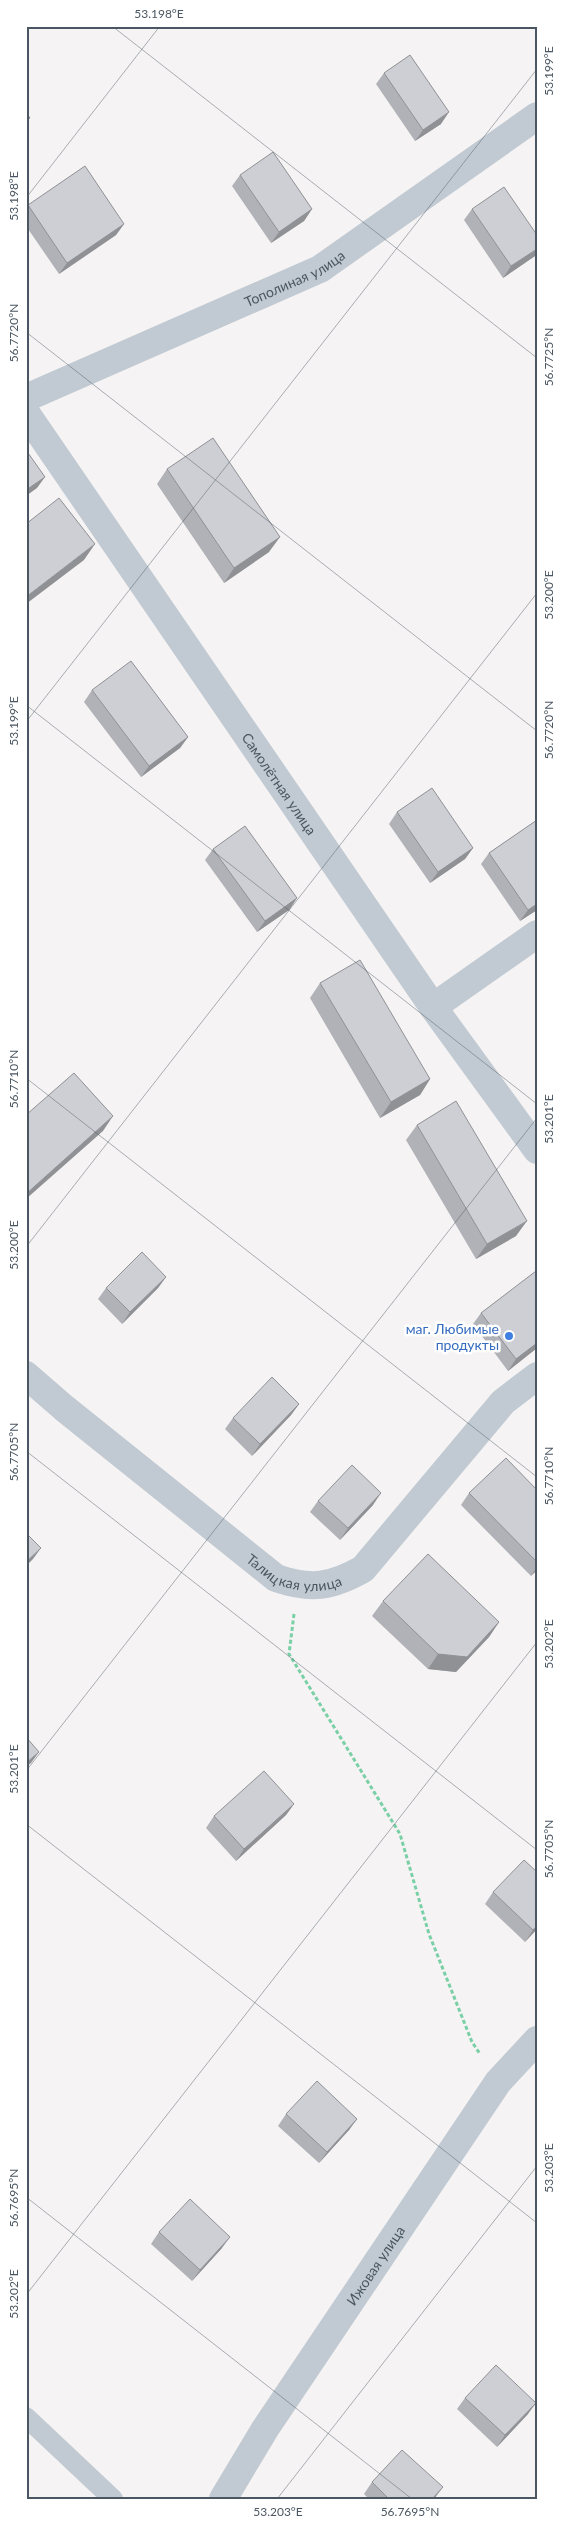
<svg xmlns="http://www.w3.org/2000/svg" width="563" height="2525" font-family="Lato,sans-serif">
<rect width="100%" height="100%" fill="#f5f3f3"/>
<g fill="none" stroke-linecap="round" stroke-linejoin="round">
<!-- path -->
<path stroke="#7ad0a6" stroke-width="3" stroke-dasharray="4 2.5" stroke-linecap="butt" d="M294,1614L289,1654L400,1834L429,1934L472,2042L480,2054"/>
<!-- service -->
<path stroke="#c1cad2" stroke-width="20" d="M26,2417L113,2499"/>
<!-- minor -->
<g stroke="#c1cad2" stroke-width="28">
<path id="s1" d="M26,398L320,269L537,116"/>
<path id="s2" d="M26,413L433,1007L537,1150"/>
<path d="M433,1007L537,934"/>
<path id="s3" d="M26,1375L64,1408L276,1578C311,1590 331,1587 363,1569L503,1402L537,1376"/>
<path id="s4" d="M223,2499L265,2429L498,2082L537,2040"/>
</g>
</g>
<!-- wall -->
<path fill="#b0b2b7" d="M384,73L441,124L415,141L376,84Z
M240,175L312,209L304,221L271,243L232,186Z
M28,205L124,224L116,235L59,274L26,226V207Z
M472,209L535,256L503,278L464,220Z
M167,469L269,552L224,583L157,484Z
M92,690L188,737L180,748L141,777L84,702Z
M397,812L473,848L465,859L430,883L389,824Z
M537,820V910L520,921L481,864L489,853Z
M213,849L297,898L289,910L257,932L205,860Z
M320,983L430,1079L420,1095L380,1118L310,998Z
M417,1125L516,1236L476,1259L406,1140Z
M537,1272V1348L508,1371L473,1324L481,1313Z
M166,1277L158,1288L122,1324L98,1299L106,1288Z
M299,1404L291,1415L252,1456L225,1429L233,1418Z
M537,1490V1570L531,1576L461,1505L469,1493Z
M318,1501L373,1505L340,1540L310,1512Z
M383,1601L499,1622L489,1637L456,1672L428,1669L372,1616Z
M294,1804L286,1815L236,1861L206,1828L214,1816Z
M493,1892L537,1929L525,1942L485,1904Z
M286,2114L357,2119L349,2130L319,2163L278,2126Z
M159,2232L222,2248L192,2281L151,2244Z
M465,2398L528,2414L497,2447L457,2409Z
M372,2482L434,2499H369L364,2494Z"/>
<!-- shaded-wall -->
<path fill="#909195" d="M449,112L441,124L415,141L423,130Z
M312,209L304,221L271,243L279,232Z
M124,224L116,235L59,274L67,263Z
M537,249V253L535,256L503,278L511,266Z
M45,477L37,488L26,496V490Z
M280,537L269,552L224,583L234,568Z
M95,544L84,560L26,604V597Z
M188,737L180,748L141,777L149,766Z
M473,848L465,859L430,883L438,872Z
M297,898L289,910L257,932L265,921Z
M537,904V910L520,921L528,910Z
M430,1079L420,1095L380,1118L391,1102Z
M113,1116L103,1131L26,1199V1194Z
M527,1221L516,1236L476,1259L487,1244Z
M166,1277L158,1288L122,1324L130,1312Z
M537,1343V1348L508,1371L516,1359Z
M299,1404L291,1415L252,1456L260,1444Z
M381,1493L373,1505L340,1540L348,1528Z
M41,1548L33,1559L26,1566V1562Z
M537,1567V1570L531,1576Z
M499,1622L489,1637L456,1672L428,1669L438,1654Z
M39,1752L31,1763L26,1767V1763Z
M294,1804L286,1815L236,1861L244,1849Z
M537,1926V1929L525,1942L533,1930Z
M357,2119L349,2130L319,2163L327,2152Z
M230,2237L222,2248L192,2281L200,2270Z
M536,2403L528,2414L497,2447L505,2435Z
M443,2487L434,2499H432Z"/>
<!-- building -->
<path fill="#cdcfd5" stroke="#909195" d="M410,55L449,112L423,130L384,73Z
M26,112L30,118L26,121Z
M273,152L312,209L279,232L240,175Z
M85,166L124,224L67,263L28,205Z
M504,187L537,235V249L511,266L472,209Z
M213,438L280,537L234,568L167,469Z
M26,450L45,477L26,490Z
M59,498L95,544L26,597V524Z
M131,661L188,737L149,766L92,690Z
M432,788L473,848L438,872L397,812Z
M537,820V904L528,910L489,853Z
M245,826L297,898L265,921L213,849Z
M360,960L430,1079L391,1102L320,983Z
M74,1073L113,1116L26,1194V1115Z
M456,1101L527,1221L487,1244L417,1125Z
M142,1252L166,1277L130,1312L106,1288Z
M536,1271L537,1272V1343L516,1359L481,1313Z
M272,1377L299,1404L260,1444L233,1418Z
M506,1458L537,1490V1562L469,1493Z
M352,1465L381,1493L348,1528L318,1501Z
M26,1533L41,1548L26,1562Z
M428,1554L499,1622L467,1657L438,1654L383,1601Z
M26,1737L39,1752L26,1763Z
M264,1771L294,1804L244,1849L214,1816Z
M524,1860L537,1872V1926L533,1930L493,1892Z
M317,2081L357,2119L327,2152L286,2114Z
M190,2199L230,2237L200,2270L159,2232Z
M496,2365L536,2403L505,2435L465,2398Z
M402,2450L443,2487L432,2499H389L372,2482Z"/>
<!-- ticks -->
<path fill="none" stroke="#4a5661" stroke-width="1" stroke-opacity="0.45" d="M112,26L537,358M26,198L160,26M26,332L537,731M26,705L537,1104M26,722L537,69M26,1078L537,1477M26,1247L537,593M26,1451L537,1850M26,1771L537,1118M26,1824L537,2223M26,2197L412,2499M26,2295L537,1642M277,2499L537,2166"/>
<!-- markers -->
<circle fill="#3f7fe0" stroke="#fff" stroke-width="2" cx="509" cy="1336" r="5"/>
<g text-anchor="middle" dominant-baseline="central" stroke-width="5" stroke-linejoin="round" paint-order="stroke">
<!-- street labels -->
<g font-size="14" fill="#4a5661" stroke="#fff">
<text stroke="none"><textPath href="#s1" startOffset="294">Тополиная улица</textPath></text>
<text stroke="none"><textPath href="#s2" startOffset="449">Самолётная улица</textPath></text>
<text stroke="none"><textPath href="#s3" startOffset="338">Талицкая улица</textPath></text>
<text stroke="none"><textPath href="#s4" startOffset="279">Ижовая улица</textPath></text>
</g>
<!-- shop labels -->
<g font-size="14" fill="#366cbe" stroke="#fff" text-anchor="end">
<text x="499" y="1328">маг. Любимые<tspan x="499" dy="16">продукты</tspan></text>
</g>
</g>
<!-- border -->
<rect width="563" height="2525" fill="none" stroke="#ffffff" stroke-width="55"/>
<rect x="28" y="28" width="508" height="2470" fill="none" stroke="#4a5661" stroke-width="2"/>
<g font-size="12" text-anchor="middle" fill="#4a5661">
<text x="159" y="18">53.198°E</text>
<text transform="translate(549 71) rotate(-90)" y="4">53.199°E</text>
<text transform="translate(14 196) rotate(-90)" y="4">53.198°E</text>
<text transform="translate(14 333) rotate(-90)" y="4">56.7720°N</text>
<text transform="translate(549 357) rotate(-90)" y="4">56.7725°N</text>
<text transform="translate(549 595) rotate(-90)" y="4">53.200°E</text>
<text transform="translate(14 721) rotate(-90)" y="4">53.199°E</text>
<text transform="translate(549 730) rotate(-90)" y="4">56.7720°N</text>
<text transform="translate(14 1079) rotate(-90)" y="4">56.7710°N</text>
<text transform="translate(549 1119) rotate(-90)" y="4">53.201°E</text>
<text transform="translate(14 1245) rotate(-90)" y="4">53.200°E</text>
<text transform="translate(14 1452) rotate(-90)" y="4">56.7705°N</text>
<text transform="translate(549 1476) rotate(-90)" y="4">56.7710°N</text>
<text transform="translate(549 1644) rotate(-90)" y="4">53.202°E</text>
<text transform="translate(14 1769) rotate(-90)" y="4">53.201°E</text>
<text transform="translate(549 1849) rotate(-90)" y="4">56.7705°N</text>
<text transform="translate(549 2168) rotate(-90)" y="4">53.203°E</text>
<text transform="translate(14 2198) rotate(-90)" y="4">56.7695°N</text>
<text transform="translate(14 2294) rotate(-90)" y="4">53.202°E</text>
<text x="278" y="2516">53.203°E</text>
<text x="410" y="2516">56.7695°N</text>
</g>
</svg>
